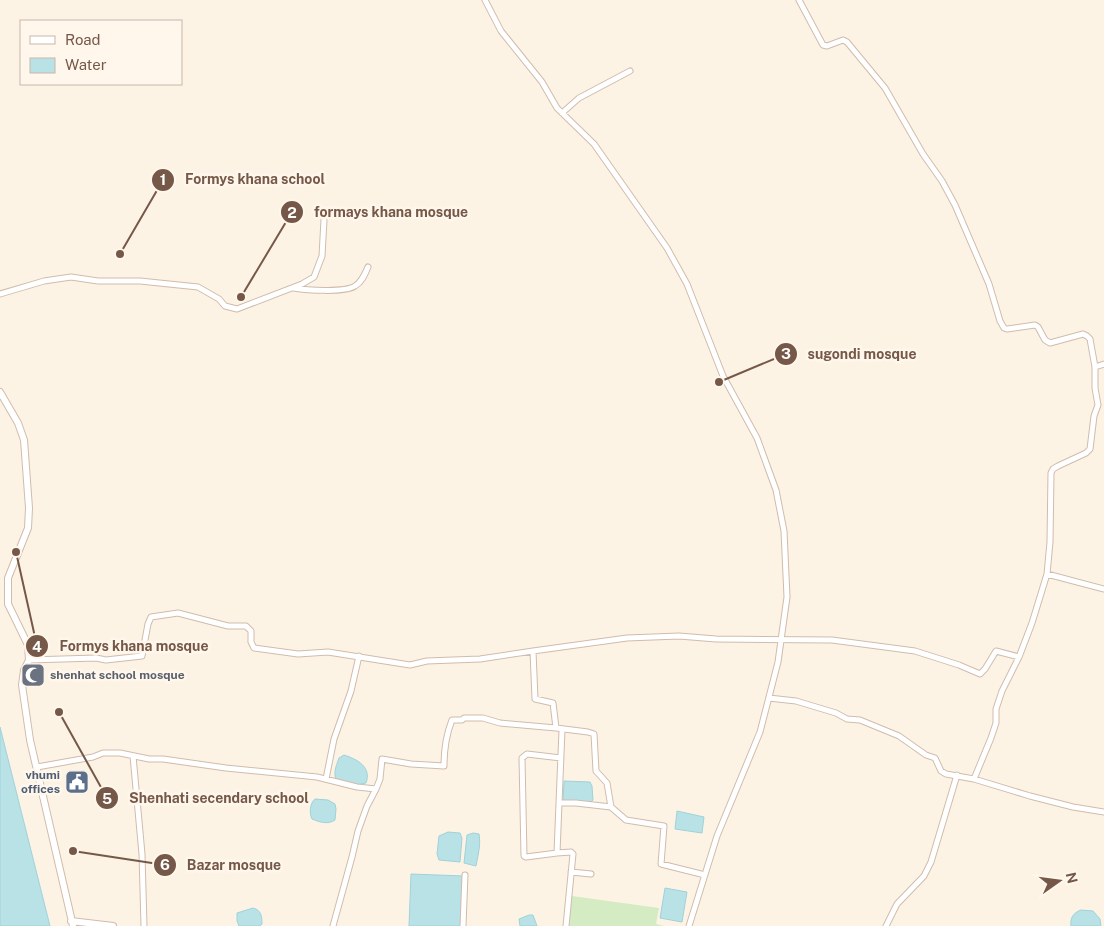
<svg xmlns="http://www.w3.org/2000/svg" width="1104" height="926" font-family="'Public Sans',sans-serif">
<rect width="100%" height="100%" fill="#fdf3e5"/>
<!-- green -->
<path fill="#d4ebc3" d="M572,896L659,908L656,924L664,926H569Z"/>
<!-- water -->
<path fill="#b9e2e7" stroke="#9fd2d9" d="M0,727L50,926H0Z
M344,755C357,759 372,767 366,783L356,785L336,779C333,772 337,764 339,758Z
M564,781L590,782L592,786L593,800L591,802H563Z
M315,799L328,800L335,804L336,809L335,820C328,825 319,822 312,819C309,813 310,803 315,799Z
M677,811L704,817L702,833L675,829Z
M448,832L460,833L462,838L460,862L439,860L437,854L439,836Z
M473,833L479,834C481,845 478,855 476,866L464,863L467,835Z
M411,874L464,876L461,926H409Z
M665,888L687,892L682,922L660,918Z
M253,908C261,910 262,916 262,924L260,926H239L237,921V913Z
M1081,910L1093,911L1100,919L1101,926H1071C1070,918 1073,913 1081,910Z
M529,915H533L537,926H520L519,919Z"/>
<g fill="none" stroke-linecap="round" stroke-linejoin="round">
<!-- minor casing -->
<g stroke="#d0bcad" stroke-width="7">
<path id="minor" d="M485,0L501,31L542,82L557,108L594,144L667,248L687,284L723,376L757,438L776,490L784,531L787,597L778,662L760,732L717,836L689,926
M562,113L579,98L630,71
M293,288C306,290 344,293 355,286C362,282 365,274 368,267
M0,294L44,281L71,277L98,281H140L198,287L219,299L225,306L237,309L302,284L314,277L322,256L324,220
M1095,367L1104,364
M1047,574L1104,589
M29,660L96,658L106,660L142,656L148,624L151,617L178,613L228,626H246L251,631V642L254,648L298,654L328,652L410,665L427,661L480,659L533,651
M769,698L796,701L836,713L847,719L860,720L899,736L926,755L935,758L941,771L946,774L974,779L991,738L996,723V709L1002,691L1019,657
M562,730L559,803H576L611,807
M133,756L142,854L144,926
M37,767L93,757L103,753H120L149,759H163L226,768L317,777L357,787L376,789L380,779L382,759L411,764L444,766C444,750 446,735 452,720H462L464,718H483L500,723L556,728
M326,779L334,739L351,691L359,656
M974,779L1030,796L1073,807L1104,812
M559,803L557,853L571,852L573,854L566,926
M557,853L526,857L524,856L522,758L527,754L561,758
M571,872L591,874
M705,875L661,864L664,826L626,820L611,807L607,783L596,771L594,734L588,732L556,728L553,703L535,699L533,651L627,638L679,636L716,639L832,640L915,651L959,665L980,674L985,669L996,651L1019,657L1032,623L1047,574L1050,542L1051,473L1053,469L1058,466L1086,453L1090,449L1094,416L1098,405L1095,388V367L1090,339L1087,336L1083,334L1050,343L1045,340L1038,327L1035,325L1007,329L1004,328L1000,321L989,284L955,205L942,181L923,154L885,88L847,42L843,40L827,46L823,45L799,0
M333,926L352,857L358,831L367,806L376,789
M463,926L465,875
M886,926L897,904L924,876L931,862L957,775"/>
</g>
<!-- tertiary casing -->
<g stroke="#d0bcad" stroke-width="8">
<path id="tertiary" d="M0,392L18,423L24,440L29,508L28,528L8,578V604L28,645L29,660L24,670L22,685L30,740L73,926
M71,921L113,926"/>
</g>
<!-- minor -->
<use href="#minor" stroke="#fff" stroke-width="5"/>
<!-- tertiary -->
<use href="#tertiary" stroke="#fff" stroke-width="6"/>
</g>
<!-- icons -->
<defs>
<g id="mosque-square" transform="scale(1.25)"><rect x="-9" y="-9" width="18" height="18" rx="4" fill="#6b7280" stroke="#fff7eb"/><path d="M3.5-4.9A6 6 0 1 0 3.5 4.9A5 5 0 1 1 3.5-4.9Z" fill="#fff"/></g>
<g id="civic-square" transform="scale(1.25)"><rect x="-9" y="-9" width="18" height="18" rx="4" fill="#5c6f8a" stroke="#fff7eb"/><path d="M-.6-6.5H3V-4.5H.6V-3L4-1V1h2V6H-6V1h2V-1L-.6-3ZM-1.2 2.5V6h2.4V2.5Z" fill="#fff"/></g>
</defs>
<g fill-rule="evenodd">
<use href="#mosque-square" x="33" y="675"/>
<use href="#civic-square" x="77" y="782"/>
</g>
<g text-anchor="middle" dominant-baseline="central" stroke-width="5" stroke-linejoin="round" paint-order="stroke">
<!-- worship labels -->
<g font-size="12" font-weight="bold" fill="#5b616d" stroke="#fff7eb" text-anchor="start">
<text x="50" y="675">shenhat school mosque</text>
</g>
<!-- service labels -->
<g font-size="12" font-weight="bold" fill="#4e5e75" stroke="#fff7eb" text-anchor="end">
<text x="60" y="775">vhumi<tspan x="60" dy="14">offices</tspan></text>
</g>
</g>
<!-- callouts -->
<path fill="none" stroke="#765849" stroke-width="2" d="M120 254L163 180M241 297L292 212M719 382L786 354M16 552L37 646M59 712L107 798M73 851L165 865"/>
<g fill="#765849" stroke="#fff7eb" stroke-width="2">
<circle cx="120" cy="254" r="5"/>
<circle cx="241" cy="297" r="5"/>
<circle cx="719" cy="382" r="5"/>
<circle cx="16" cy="552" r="5"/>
<circle cx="59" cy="712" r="5"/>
<circle cx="73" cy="851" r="5"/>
<circle cx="163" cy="180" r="12"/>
<circle cx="292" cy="212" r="12"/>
<circle cx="786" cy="354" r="12"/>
<circle cx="37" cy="646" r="12"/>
<circle cx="107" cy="798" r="12"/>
<circle cx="165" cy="865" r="12"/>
</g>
<g font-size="15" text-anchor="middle" font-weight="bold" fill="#fff">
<text x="163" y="185">1</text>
<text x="292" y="218">2</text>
<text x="786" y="359">3</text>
<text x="37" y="652">4</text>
<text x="107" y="804">5</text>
<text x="165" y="870">6</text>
</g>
<g font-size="14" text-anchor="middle" font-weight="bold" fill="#765849" stroke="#fff7eb" stroke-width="5" stroke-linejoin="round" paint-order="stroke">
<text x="255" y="184">Formys khana school</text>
<text x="391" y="217">formays khana mosque</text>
<text x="862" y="359">sugondi mosque</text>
<text x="134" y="651">Formys khana mosque</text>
<text x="219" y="803">Shenhati secendary school</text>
<text x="234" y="870">Bazar mosque</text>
</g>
<!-- legend -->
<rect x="20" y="20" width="162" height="65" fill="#fff7eb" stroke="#c8b7aa"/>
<rect x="30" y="36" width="25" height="8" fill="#ffffff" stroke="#c8b7aa"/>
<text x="65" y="45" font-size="15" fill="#765849">Road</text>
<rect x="30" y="58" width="25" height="15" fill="#b9e2e7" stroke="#c8b7aa"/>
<text x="65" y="70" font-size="15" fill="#765849">Water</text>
<!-- north arrow -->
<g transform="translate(1059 881) rotate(76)" stroke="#fff7eb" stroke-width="4" paint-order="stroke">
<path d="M0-4L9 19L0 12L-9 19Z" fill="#765849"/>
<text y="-8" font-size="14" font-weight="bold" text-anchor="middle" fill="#765849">N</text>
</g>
</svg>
